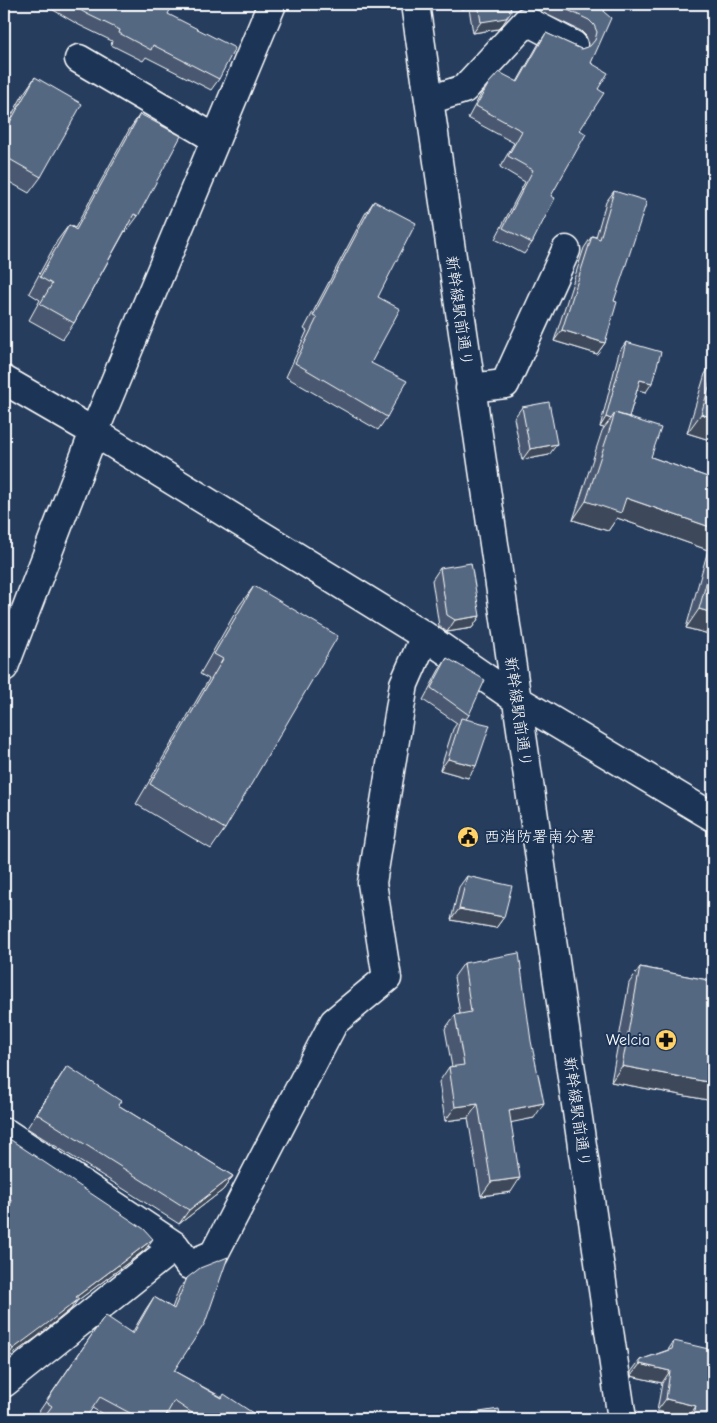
<svg xmlns="http://www.w3.org/2000/svg" width="717" height="1423" font-family="'Comic Neue','Klee One',sans-serif">
<rect width="100%" height="100%" fill="#263d5e"/>
<filter id="ink" filterUnits="userSpaceOnUse"><feTurbulence type="fractalNoise" baseFrequency=".02" numOctaves="2"/><feDisplacementMap in="SourceGraphic" scale="10" xChannelSelector="R" yChannelSelector="G"/><feConvolveMatrix kernelMatrix="1 2 1 2 8 2 1 2 1" color-interpolation-filters="sRGB"/></filter>
<g filter="url(#ink)">
<g fill="none" stroke-linecap="round" stroke-linejoin="round">
<!-- minor casing -->
<g stroke="#fff" stroke-width="31">
<path id="minor" d="M415,4L622,1419
M79,59L216,139
M429,100L464,89L527,21L573,45
M4,380L94,432L425,636L516,699L713,817
M470,388L505,384L566,250
M4,667L94,432L272,4
M4,1135L6,1133L175,1246
M4,1383L175,1246L189,1265L214,1254L334,1022L387,978L372,883L404,684L425,636"/>
</g>
<!-- minor -->
<use href="#minor" stroke="#1d3557" stroke-width="28"/>
</g>
<!-- wall -->
<path fill="#49596f" stroke="#fff" d="M43,4H158L168,14L219,79L211,90L146,57L143,61L111,45L112,41L79,25Z
M460,4H510L503,24L498,29L473,33L469,8L461,9Z
M530,4H607L604,12L591,63L598,89L551,196L532,243L524,254L495,239L525,182L500,167L514,143L468,118L481,94L489,83L517,82L538,45L546,33L581,49L588,47L589,44L586,36L581,31L529,6Z
M35,77L41,177L29,193L4,179V129L24,93Z
M140,114L138,216L126,232L125,231L74,323L63,339L29,320L40,300L29,293L57,241L69,225L75,228L129,130Z
M614,191V301L605,343L597,354L554,341L584,248L592,236L596,237L606,202Z
M374,201L378,297L371,363L387,417L378,430L286,377L307,331L304,329L365,214Z
M626,342L646,392L637,390L629,417L651,457L713,479V635L686,628L708,550L617,518L608,531L573,520L602,431L604,428L600,427L619,352Z
M713,363V441L687,433L705,374Z
M522,407L549,455L522,460L514,418Z
M440,568L480,616L472,628L447,632L439,626L432,580Z
M254,586L225,829L211,849L136,804L209,679L200,674L239,606Z
M447,658L469,715L466,719L468,778L440,770L453,729L457,723L423,700L439,670Z
M467,876L504,917L496,928L451,920L459,887Z
M464,963L534,1118L511,1122V1192L481,1196L468,1118L445,1121L439,1082L449,1067H452L445,1029L455,1015L460,1014L454,977Z
M640,967L713,981V1101L611,1082L629,983Z
M67,1066L118,1105L233,1176L223,1190L179,1224L27,1128Z
M4,1137L145,1250L77,1301L71,1309L37,1337L6,1359L4,1357Z
M187,1278L174,1371L262,1419H176L167,1414L164,1419H112L92,1408L85,1419H42L44,1417L38,1413L102,1320L132,1333L146,1309L154,1297L172,1308L179,1289Z
M674,1341L713,1419H687L688,1418L657,1411L662,1383L631,1376V1372L640,1360L668,1350Z
M473,1413L501,1419H469Z"/>
<!-- shaded-wall -->
<path fill="#3c485a" stroke="#fff" d="M465,4H472L469,8L461,9Z
M511,12L503,24L498,29L473,33L481,22Z
M562,330L605,343L597,354L554,341Z
M640,380L652,383L646,392L633,389Z
M701,414L713,418V441L687,433Z
M606,417L611,419L604,428L600,427Z
M557,444L549,455L522,460L530,449Z
M626,498L713,528V542L708,550L617,518L608,531L573,520L586,501Z
M699,609L713,613V635L686,628Z
M480,616L472,628L447,632L455,620Z
M448,759L476,766L468,778L440,770Z
M459,909L504,917L496,928L451,920Z
M622,1066L713,1083V1101L611,1082Z
M544,1103L534,1118L499,1125L509,1110Z
M478,1104L468,1118L445,1121L455,1107Z
M233,1176L223,1190L179,1224L189,1210Z
M520,1178L511,1192L481,1196L491,1182Z
M153,1239L145,1250L77,1301L71,1309L37,1337L6,1359L13,1349L76,1297Z
M11,1346L4,1357V1353Z
M640,1364L670,1371L662,1383L631,1376Z
M666,1399L696,1406L688,1418L657,1411Z"/>
<!-- building -->
<path fill="#556781" stroke="#fff" d="M70,4H158L170,10L168,14L235,48L219,79L153,45L151,50L119,33L120,30L87,14Z
M478,4H510L511,12L506,18L481,22Z
M555,4H607L604,12L611,18L591,63L608,73L598,89L604,93L580,130L586,134L551,196L555,198L532,243L503,228L533,170L508,156L522,131L476,106L489,83L499,72L518,82L546,33L581,49L590,46L595,40L597,32L594,25L589,20Z
M35,77L82,104L41,177L4,156V133Z
M140,114L181,136L138,216L134,214L74,323L40,304L52,284L40,277L69,225L76,230Z
M614,191L647,201L614,301L617,302L605,343L562,330L592,236L600,239Z
M374,201L416,223L378,297L400,309L371,363L407,381L387,417L295,363L317,318L313,316Z
M626,342L661,352L652,383L640,380L629,417L615,413L611,419L606,417Z
M713,373V418L701,414Z
M549,402L557,444L530,449L522,407Z
M615,413L661,428L651,457L713,479V528L626,498L621,513L586,501Z
M713,559V613L699,609Z
M471,563L480,616L455,620L447,615L440,568Z
M254,586L338,636L225,829L150,784L223,659L214,654Z
M447,658L485,680L469,715L431,688Z
M461,718L490,725L476,766L448,759Z
M467,876L512,886L504,917L459,909Z
M519,953L531,1041L544,1103L509,1110L520,1178L491,1182L478,1104L455,1107L449,1067L464,1065L455,1015L471,1012L464,963Z
M640,967L713,981V1083L622,1066Z
M67,1066L121,1101L118,1105L233,1176L189,1210L37,1114Z
M4,1137L11,1140L144,1229L153,1239L76,1297L79,1299L44,1326L13,1349L11,1346L4,1353V1208L12,1202L4,1191Z
M228,1257L205,1323L174,1371L222,1398L224,1394L262,1419H201L174,1401L164,1419H141L100,1397L85,1419H45L43,1418L52,1406L46,1402L102,1320L106,1316L133,1334L154,1297L174,1309L187,1278L200,1268Z
M674,1341L713,1350V1419H693L696,1406L666,1399L670,1371L640,1364V1360L672,1349Z
M499,1409L501,1419H474L473,1413Z"/>
</g>
<!-- icons -->
<defs>
<g id="civic-disc" transform="scale(1.125)"><circle r="9.5" fill="#ffd166" stroke="#1d3557"/><path d="M-.6-6.5H3V-4.5H.6V-3L4-1V1h2V6H-6V1h2V-1L-.6-3ZM-1.2 2.5V6h2.4V2.5Z" fill="#111"/></g>
<g id="pharmacy-disc" transform="scale(1.125)"><circle r="9.5" fill="#ffd166" stroke="#1d3557"/><path d="M-2-6h4v4h4v4h-4v4h-4v-4h-4v-4h4Z" fill="#111"/></g>
</defs>
<g fill-rule="evenodd">
<use href="#civic-disc" x="468" y="837"/>
<use href="#pharmacy-disc" x="666" y="1040"/>
</g>
<g text-anchor="middle" dominant-baseline="central" stroke-width="4" stroke-linejoin="round" paint-order="stroke">
<!-- street labels -->
<g font-size="16" fill="#fff" stroke="#1d3557">
<text transform="translate(459 311) rotate(82)">新幹線駅前通り</text>
<text transform="translate(518 712) rotate(82)">新幹線駅前通り</text>
<text transform="translate(577 1112) rotate(82)">新幹線駅前通り</text>
</g>
<!-- poi labels -->
<g font-size="16" fill="#fff" stroke="#1d3557" text-anchor="start">
<text x="484" y="837">西消防署南分署</text>
<text x="650" y="1040" text-anchor="end">Welcia</text>
</g>
</g>
<!-- margin -->
<rect width="717" height="1423" fill="none" stroke="#1d3557" stroke-width="20"/>
<rect x="10" y="10" width="697" height="1403" fill="none" stroke="#fff" stroke-width="2" filter="url(#ink)"/>
</svg>
